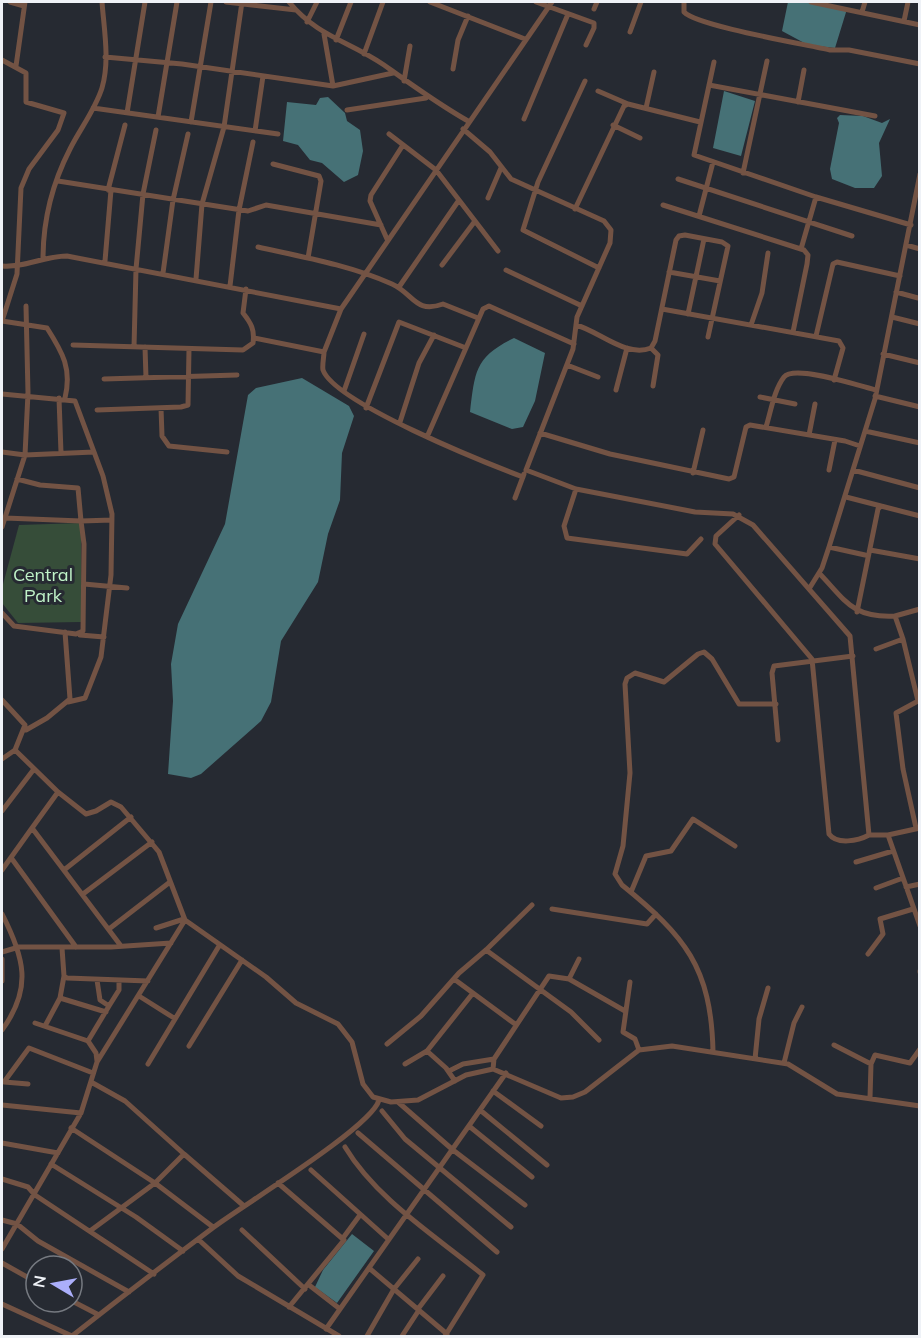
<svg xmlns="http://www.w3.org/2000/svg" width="921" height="1338" font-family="Mulish,sans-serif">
<rect width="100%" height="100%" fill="#262a32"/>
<!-- green -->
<path fill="#364d39" d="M81,523V622L18,623L2,603V588L19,525Z"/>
<!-- water -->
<path fill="#467176" d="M788,2H812L847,9L835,48L808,45L782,31Z
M724,91L755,101L741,156L713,148Z
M328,97L345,113L347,121L360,130L363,151L358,175L344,182L322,163L310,160L298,145L283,141L287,102L316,105L320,98Z
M840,115L863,116L882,123L890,119L879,143L882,176L874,188H855L832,179L830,169L839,123L837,118Z
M514,338L545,353L535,401L523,427L512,429L470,412C475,371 475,357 514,338Z
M302,378L349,406L354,416L342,453L340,500L328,534L318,582L281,641L271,702L261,721L201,774L191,778L168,774L173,701L171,664L178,624L225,524L248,395L256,388Z
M352,1234L374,1251L337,1303L315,1287L323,1270Z"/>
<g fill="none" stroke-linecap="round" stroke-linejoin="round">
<!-- street -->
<path stroke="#735344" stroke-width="5" d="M10,2L24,6
M226,2L296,10
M289,2C318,37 349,41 384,65C412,85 438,104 468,121
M430,2L525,39
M536,2L594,23V28L586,45
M684,2V12C697,26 804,44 830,50H849L920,64
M811,2L920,25
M594,9L597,2
M862,12L865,2
M904,21L908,2
M307,22L317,2
M630,32L641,2
M324,34L333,86
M336,40L351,2
M364,54L383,2
M105,57L182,64L333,86L393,73
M2,60L26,73V102L64,113L58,130L29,169L21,188L17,274L2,321
M714,62L694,155L816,197L911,225
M16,66L25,2
M453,69L458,40L468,16
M404,81L410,46
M585,81L538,182L523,230L599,268
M709,85L875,116
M598,91L628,104
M798,102L804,70
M93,108L278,134
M646,108L654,72
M347,110L426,98
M127,113L145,2
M158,117L177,2
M524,119L568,14
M191,122L211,2
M613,125L640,138
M463,129L490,152L511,179L604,221L611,230L610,243L577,317L573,349L526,470L576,489L695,512L733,514L753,525L850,636L869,835H888L920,828
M255,131L263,76
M389,134L436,170L498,251
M273,164L319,176L321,181L308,258
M743,173L767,61
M678,179L852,236
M58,181L248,211L266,205L381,225
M108,190L125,125
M488,198L501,168
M663,205L804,250L808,255L807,264L793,332
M575,209L624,106L628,104L700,122
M699,216L713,162
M387,239L370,201L371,195L403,145
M906,245L920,249
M258,247C303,257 349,265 392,284C414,294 415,314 443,304L478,318
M801,249L816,197
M43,259C43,220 52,184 70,149C80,129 95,110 102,88C110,61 104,29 102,2
M105,261L111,190
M442,265L475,221
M2,266C24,268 44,256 67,256L341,309L552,2
M506,270L582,306
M669,272L720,281
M163,273L173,200L188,134
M196,279L202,204L224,127L242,2
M230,286L239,210L253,142
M399,287L459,200
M896,292L918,298
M662,309L839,341L843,348L834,380
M688,314L704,239
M892,317L920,324
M2,321L47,328C63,353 72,369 65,398
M576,325C599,331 626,358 651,348L655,341L676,240L679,236L685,235L722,242L728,246L708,337
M751,325L762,293L768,253
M816,336L833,264L837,262L900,276
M254,338L324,352L341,309
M73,345L243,350L253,343C255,330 251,323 243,313L246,289
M134,347L136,269L143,194L156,130
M145,347L146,378
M651,348L658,355L653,386
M324,352C324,357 322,365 323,370C335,403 486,463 523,477
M883,354L920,363
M567,365L598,377
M104,379L237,375
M616,390L627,348
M344,391L364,334
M2,394L75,401L103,476L112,514L111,575L101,657L85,698L68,702
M875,396L920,407
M760,397L795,404
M59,398L61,453
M161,408L162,436L169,446L227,452
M366,408L399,322L466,348
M97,410L181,407L188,405L189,349
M400,422L419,363L434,335
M766,427C771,411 774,390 784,377C794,364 860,386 876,390
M865,431L920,443
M540,433L610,454L729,479L734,477L746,427L750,425L845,441L860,446
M809,435L815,404
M427,437L483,309L489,306L574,344
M2,452L25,455L94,452
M829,470L835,440
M853,470L920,488
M693,473L703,430
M17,479L40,485L78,488L81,521L112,520
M576,489L564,526L567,538L687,554L701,539
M846,497L881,506
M515,498L524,474
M739,515L716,536L715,544L812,659L829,834C837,845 858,841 869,835
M2,527L25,455L28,393L26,306
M829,547L865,555
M870,550L920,559
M819,573C846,601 852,618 895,616L903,639L918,701
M84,584L127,588
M809,589L822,568L829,547L875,399L920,174
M857,612L878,509L881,506L920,516
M2,613L14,626L76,634L83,631L84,544L81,521L5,518
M895,616L920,609
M80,635L104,637
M876,649L903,639
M2,700L25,725L15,750L58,792L86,814L96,811L111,802L121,807L159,852L185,920L266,977L296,1003L338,1024L352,1042L363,1084L373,1097L391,1102L418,1100L466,1075L493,1069L561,1098L573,1097L585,1092L639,1050L672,1046L788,1064L837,1094L920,1106
M26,730L47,718L70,699L65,632
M778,740L772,673L774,666L853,656
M2,759L15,750
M58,792L32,828L121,946
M2,811L34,769
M916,828L903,769L896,713L920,700
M888,835L920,926
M12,859L76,947
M856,862L893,851
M2,870L32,828
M64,870L131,817
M906,887L920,884
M876,888L903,878
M631,892L646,856L671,851L693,819L735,846
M83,894L152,842
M552,909L647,924L656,914
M2,914C24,957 33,988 2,1030
M156,928L184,919
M109,929L170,882
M62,948L64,976L67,978L148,981
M486,950L571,1012L599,1040
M2,952L19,947H111L171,943
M868,954L883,934L880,919L913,909
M2,959V981
M920,971V972
M454,979L515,1024
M569,979L625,1011
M97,980L100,1000L109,1006L119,990V980
M630,982L623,1032L635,1039L639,1050
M139,996L174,1018
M60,998L106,1012
M35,1023L88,1041
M45,1026L60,998L64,976
M387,1044L421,1016L459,973L486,950L532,905
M834,1045L871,1064
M189,1046L242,960
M427,1051L473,993
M713,1051C711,967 685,936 622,885L615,874L623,846L630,773L625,684L627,678L635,673L664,682L698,654L704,652L712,659L739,704H776
M755,1059L759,1019L768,988
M97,1061L96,1053L88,1041L109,1006
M784,1063L794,1023L802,1007
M148,1064L219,946
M405,1064L427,1051L446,1068L455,1081
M493,1069L494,1059L549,976L569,979L579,959
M449,1071L463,1064L494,1059
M91,1082L125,1101L184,1154
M28,1084L4,1082L29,1048L93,1073
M493,1091L541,1126
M870,1098L871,1064L875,1055L910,1063L920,1049
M398,1102L453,1150L525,1205
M2,1105L81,1113
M480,1110L547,1165
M382,1111L405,1139L511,1227
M469,1126L532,1177
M71,1128L155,1183L90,1231
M358,1133L497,1252
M2,1143L58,1153
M345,1147C377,1200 436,1236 483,1275L445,1336
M51,1164L136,1217L183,1251
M311,1170L388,1239
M2,1179L28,1187L35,1195L154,1274
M278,1183L344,1240L289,1307
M2,1220L17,1224L38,1241L129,1292
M213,1227L155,1183L184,1154L244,1206
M242,1230L305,1289
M343,1238L360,1215
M199,1240L238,1276L339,1336
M2,1249L81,1113L97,1062L185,920
M2,1263L36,1282
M369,1268L447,1334
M309,1285L340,1309
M72,1301L99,1315
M2,1304L72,1336
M418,1309L443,1276
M326,1329C386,1244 446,1159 506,1073
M72,1336C119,1299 166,1263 214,1227C243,1205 372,1127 379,1100
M367,1336L394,1289L418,1259
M402,1336L419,1310"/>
</g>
<g text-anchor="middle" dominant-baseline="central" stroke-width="6" stroke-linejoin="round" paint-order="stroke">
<!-- park labels -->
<g font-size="18" fill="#c0f3c8" stroke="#262a32">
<text x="43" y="574">Central<tspan x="43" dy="21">Park</tspan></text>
</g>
</g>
<!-- border -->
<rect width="921" height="1338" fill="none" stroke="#eff2f7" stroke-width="6"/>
<!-- north arrow -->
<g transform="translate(54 1284) rotate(280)"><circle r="28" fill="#262a32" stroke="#767a81" stroke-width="1.5"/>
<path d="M0-4.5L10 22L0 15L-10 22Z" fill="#abaffb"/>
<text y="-9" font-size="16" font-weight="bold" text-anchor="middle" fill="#eff2f7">N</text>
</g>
</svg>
